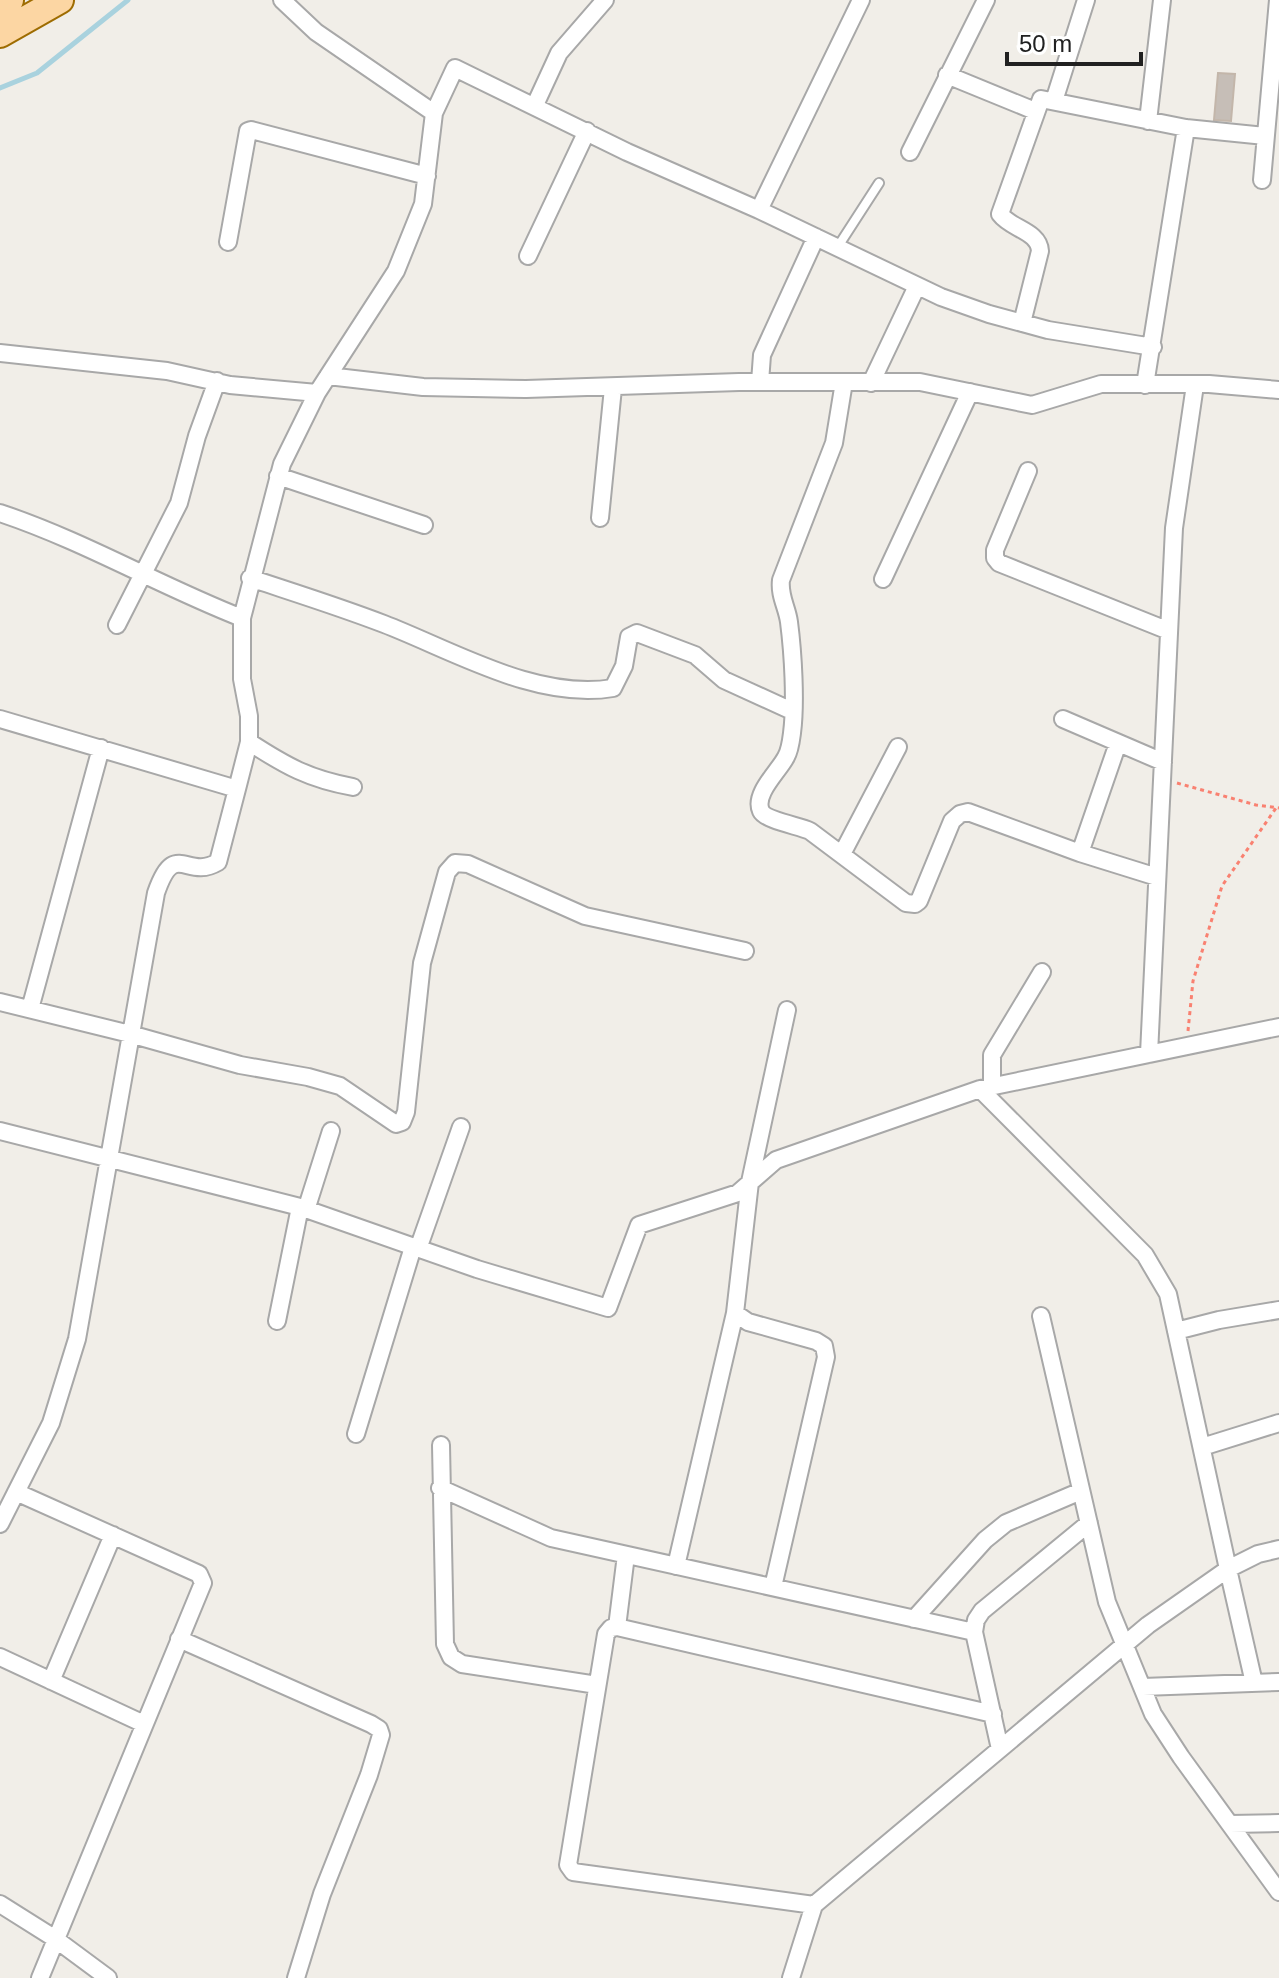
<svg xmlns="http://www.w3.org/2000/svg" width="1279" height="1978" font-family="Arial,sans-serif">
<rect width="100%" height="100%" fill="#f1eee8"/>
<g fill="none" stroke-linecap="round" stroke-linejoin="round">
<!-- stream -->
<path stroke="#a9d2de" stroke-width="5" d="M0,88L37,73L128,0"/>
</g>
<!-- building -->
<path fill="#c6beb7" stroke="#c3b6aa" stroke-width="2" d="M1218,73L1235,74L1231,121L1214,120Z"/>
<g fill="none" stroke-linecap="round" stroke-linejoin="round">
<!-- service casing -->
<g stroke="#a8a8a8" stroke-width="12">
<path id="service" d="M837,248L879,183"/>
</g>
<!-- minor casing -->
<g stroke="#a8a8a8" stroke-width="20">
<path id="minor" d="M947,75L1035,111
M1054,101L1086,0
M535,105L559,53L605,0
M434,113L455,68L627,152L759,210L941,297L989,314L1048,330L1153,347
M1148,121L1162,0
M910,152L986,0
M1262,180L1278,0
M759,210L861,0
M228,242L248,131L251,130L427,176
M528,256L587,131
M1022,323L1040,251C1039,231 1011,229 1000,214L1041,99L1186,128L1265,136
M0,353L167,371L230,385L317,393L396,271L423,204L434,113L316,32L282,0
M328,376L423,387L526,389L739,382H844L834,443L781,580C779,596 787,607 789,622C793,653 796,702 792,733C791,741 790,750 786,757C779,771 753,794 761,811C765,820 799,826 810,831L906,903L915,904L919,901L952,821L960,814L968,812L1080,853L1157,877
M760,382L762,355L816,237
M844,382H920L1032,405L1101,384H1209L1279,390
M871,383L917,286
M1145,385L1186,128
M317,393L282,464L242,618V679L249,716V742C286,766 309,779 353,787
M1028,471L995,550V558L999,563L1169,631
M278,476L424,525
M0,513C84,541 160,586 242,618
M600,518L613,388
M250,578C295,593 340,607 384,624C454,651 537,701 613,688L624,666L629,637L637,633L695,655L724,680L792,711
M883,579L970,392
M117,625L179,503L197,436L217,381
M0,719L237,789L218,862C186,881 175,838 156,893L77,1339L51,1423L0,1524
M1063,719L1163,762
M237,789L249,742
M1080,853L1118,743
M842,854L898,747
M0,1002L130,1034L240,1065L308,1077L340,1086L396,1124L402,1122L406,1112L422,963L447,872L455,863L468,864L585,916L745,951
M30,1009L101,748
M1149,1054L1174,528L1195,385
M992,1086V1055L1042,972
M0,1131L300,1207L477,1269L608,1308L639,1225L738,1193L776,1160L980,1089L1279,1027
M306,1210L331,1131
M418,1249L461,1127
M735,1313L748,1322L816,1341L824,1346L826,1357L773,1587
M1041,1316L1107,1602L1153,1714L1181,1757L1279,1892
M277,1321L300,1207
M1176,1331L1219,1320L1279,1310
M356,1434L413,1247
M441,1445L445,1644L451,1657L462,1664L597,1685
M1202,1447L1279,1423
M440,1488L551,1538L974,1632
M16,1492L199,1574L203,1583L40,1978
M676,1566L735,1313L750,1182L787,1010
M914,1619L985,1540L1006,1523L1081,1491
M617,1627L626,1555
M179,1639L371,1724L379,1729L381,1735L369,1775L322,1894L296,1978
M0,1657L144,1724
M51,1681L113,1535
M1254,1683L1228,1569L1258,1554L1279,1549
M1143,1687L1279,1682
M1000,1749L974,1632L976,1620L982,1611L1089,1523
M1230,1824L1279,1823
M0,1904L54,1938L108,1978
M814,1905L573,1872L568,1865L606,1634L611,1628L617,1627L993,1714
M791,1978L814,1905L1148,1625L1228,1569L1168,1294L1145,1255L980,1089"/>
</g>
<!-- primary casing -->
<g stroke="#9e6c01" stroke-width="30">
<path id="primary" d="M0,6L10,0
M0,34L60,0"/>
</g>
<!-- path -->
<path stroke="#f98171" stroke-width="3" stroke-dasharray="4 4" stroke-linecap="butt" d="M1177,783L1256,805L1279,808
M1188,1031L1193,981L1222,886L1276,808"/>
<!-- service -->
<use href="#service" stroke="#fff" stroke-width="8"/>
<!-- minor -->
<use href="#minor" stroke="#fff" stroke-width="16"/>
<!-- primary -->
<use href="#primary" stroke="#fcd6a3" stroke-width="26"/>
</g>
<!-- scale -->
<path d="M1007 52v12h134v-12" fill="none" stroke="#212121" stroke-width="4"/>
<text x="1019" y="52" font-size="24" fill="#212121" stroke="#ffffff" stroke-width="6" paint-order="stroke">50 m</text>
</svg>
